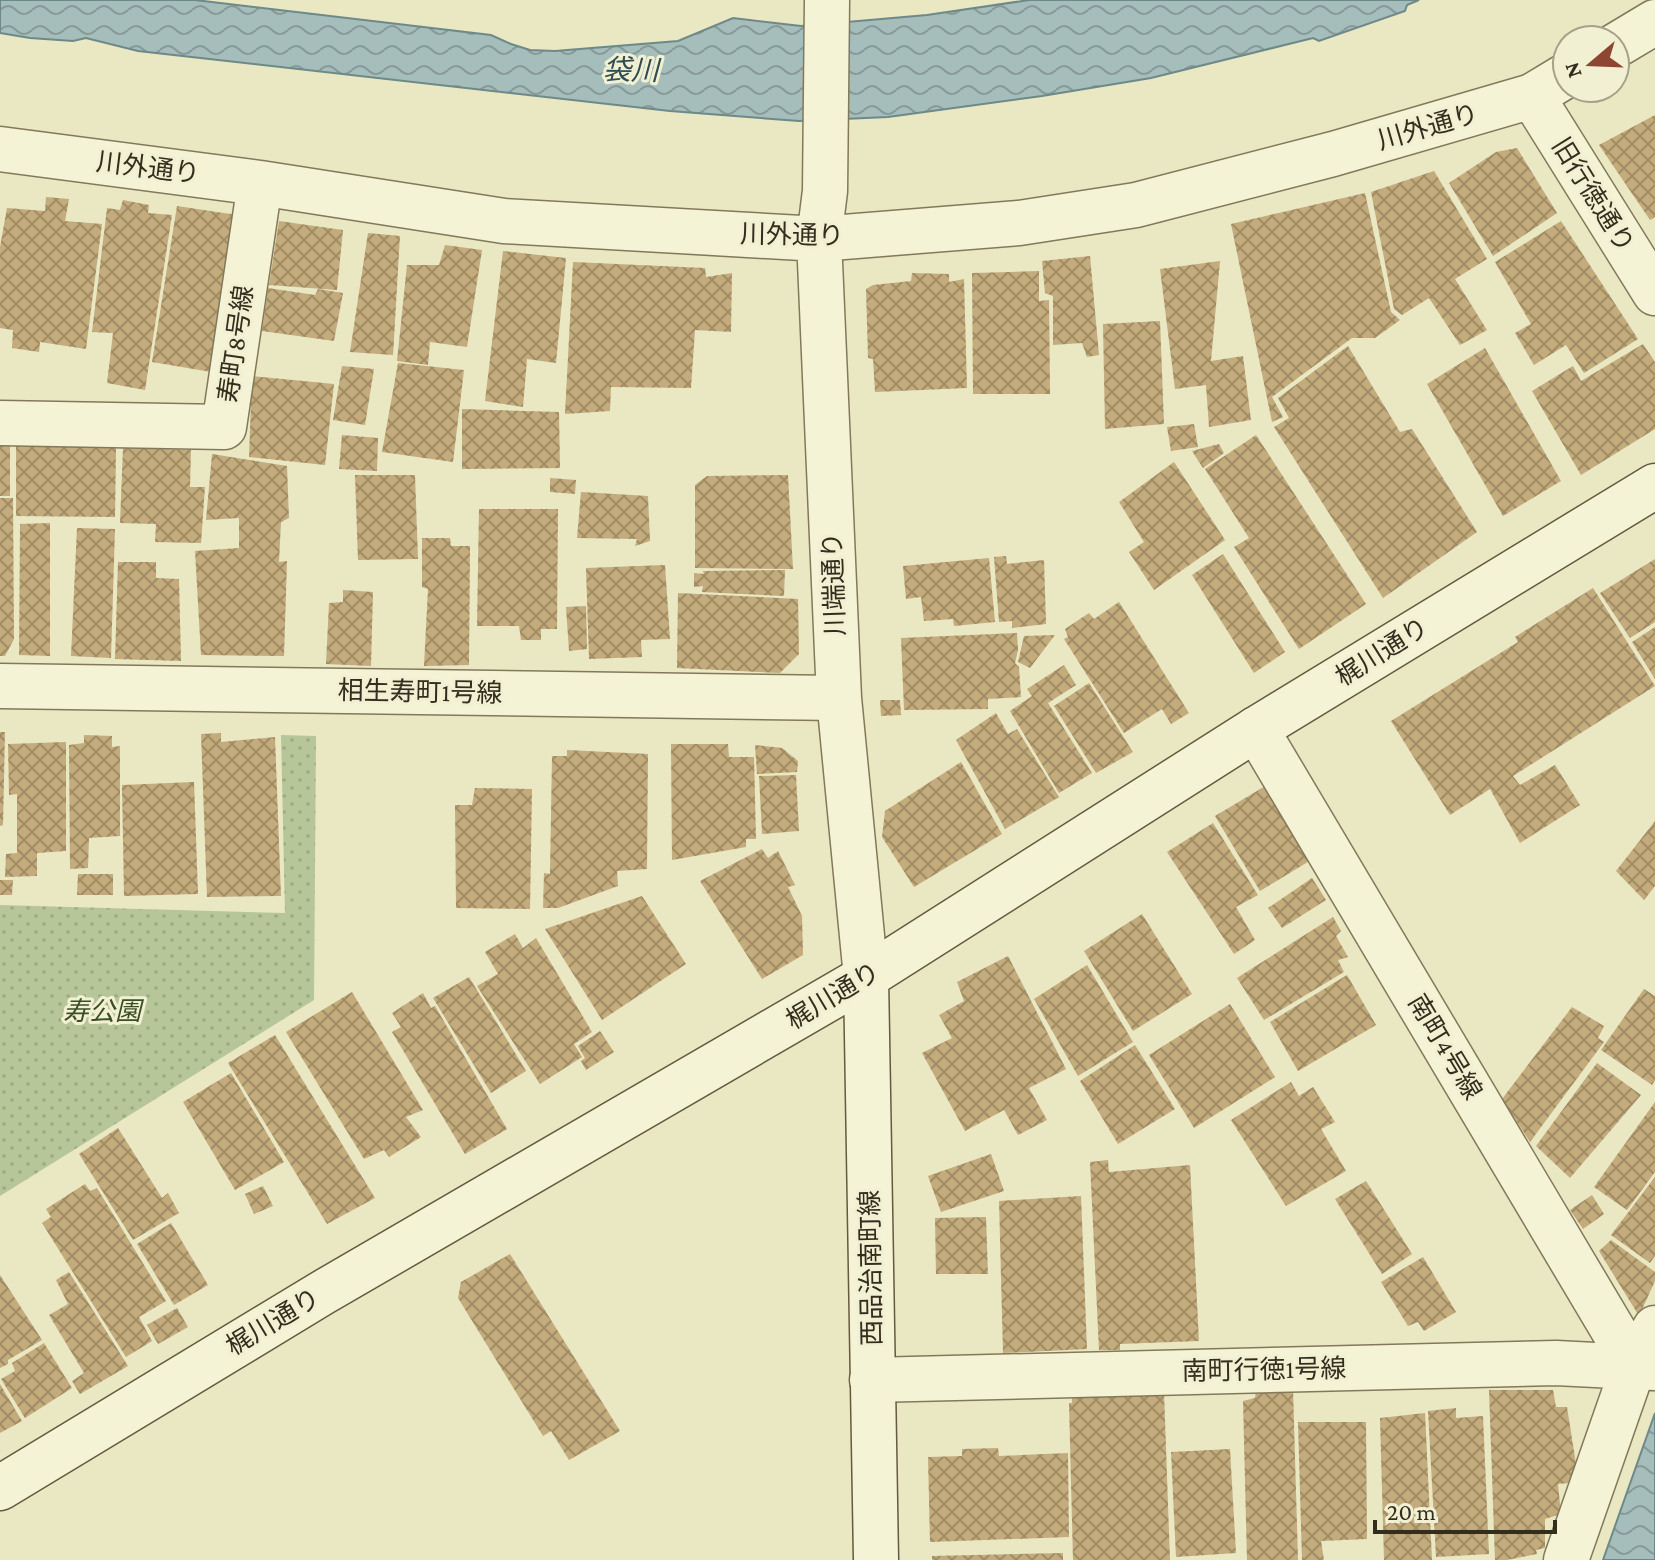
<svg xmlns="http://www.w3.org/2000/svg" width="1655" height="1560" font-family="'Crimson Pro','Noto Sans JP',serif">
<defs>
<pattern id="park-dots" width="8" height="8" patternUnits="userSpaceOnUse" patternTransform="scale(2)"><rect width="8" height="8" fill="#b6c698"/><path d="M2 2h.1M6 6h.1" fill="none" stroke="#9daa83" stroke-width="1.8" stroke-linecap="round"/></pattern>
<pattern id="water-waves" width="16" height="10" patternUnits="userSpaceOnUse" patternTransform="scale(2)"><rect width="16" height="10" fill="#a5bdbb"/><path d="M0 5q4-4 8 0t8 0" fill="none" stroke="#879a97"/></pattern>
<pattern id="building-cross-hatch" width="8" height="8" patternUnits="userSpaceOnUse" patternTransform="scale(2)"><rect width="8" height="8" fill="#c4ab7c"/><path d="M0 0l8 8M0 8l8-8" fill="none" stroke="#a08c65"/></pattern>
</defs>
<rect width="100%" height="100%" fill="#eae7c3"/>
<!-- park -->
<path fill="url(#park-dots)" d="M281,735L316,736L314,1000L0,1196V905L285,913Z"/>
<!-- water -->
<path fill="url(#water-waves)" stroke="#6d8a89" stroke-width="2" d="M0,0H195L491,35L511,44L530,50L555,51L678,41L733,18L801,26L927,15L1029,0H1419L1407,5L1405,11L1319,41L1313,38L1151,78L1042,96L888,117L799,121L670,111L138,51L86,38L73,41L30,38L0,33Z
M1655,1413V1560H1603Z"/>
<!-- building -->
<path fill="url(#building-cross-hatch)" d="M1655,115V217L1650,220L1599,145Z
M1517,148L1557,213L1493,256L1449,183L1496,152Z
M1434,171L1487,259L1455,279L1487,330L1460,345L1429,298L1402,315L1394,309L1371,192Z
M1365,193L1391,312L1400,320L1375,338H1352L1272,397L1283,417L1272,422L1231,224Z
M46,197L69,199L65,221L102,224L86,349L40,342L39,352L12,348L13,330L0,328V247L7,208L45,211Z
M123,200L149,205L148,213L172,215L145,390L107,383L113,333L92,332L107,208L120,210Z
M177,206L237,215L211,372L152,362Z
M279,221L343,230L337,290L269,285Z
M1561,221L1638,339L1584,373L1566,345L1534,365L1515,333L1531,324L1495,262Z
M368,233L400,236L393,355L350,352Z
M445,245L482,250L467,347L430,342L428,365L397,361L407,265H439Z
M503,251L566,258L556,363L527,359L523,407L485,401Z
M1090,256L1099,355L1087,357L1082,343L1053,345V296L1045,293L1042,261Z
M1220,261L1211,361L1243,356L1251,420L1209,427L1206,385L1175,389L1160,269Z
M573,262L705,268L706,277L732,273L731,332L695,330L691,388L611,387L610,411L565,414Z
M1039,271V301L1049,300L1050,394H973L972,273Z
M912,273L949,274V282L964,279L967,388L875,392L873,359L868,358L866,289L873,285L911,281Z
M268,288L315,295L318,289L343,293L334,341L262,331Z
M1160,321L1164,424L1105,429L1103,324Z
M1643,344L1655,362V429L1581,475L1532,391L1573,366L1581,381Z
M1348,346L1400,432L1412,429L1477,532L1383,598L1274,427L1289,418L1278,398Z
M1485,348L1561,481L1503,516L1427,384Z
M398,363L464,370L453,462L382,452Z
M342,366L374,369L365,425L333,420Z
M252,376L334,384L325,465L249,457Z
M462,409L559,412L560,468L462,469Z
M1194,424L1198,447L1171,451L1167,427Z
M342,435L378,438L377,471L339,469Z
M1256,435L1366,604L1299,649L1234,547L1249,538L1205,469Z
M0,444H10V496H0Z
M1219,444L1224,453L1203,468L1192,451Z
M16,445L116,448L115,517L16,516Z
M123,448L191,450L190,487H205L201,543L155,542L156,524L120,523Z
M212,454L287,466L289,518L281,522L279,562L287,561L284,656L201,655L195,551L239,548V518L206,520Z
M1174,462L1225,540L1154,590L1129,552L1144,542L1119,502Z
M355,475H415L418,559L358,560Z
M788,475L793,569L695,568V485L707,476Z
M550,478L576,480L575,494L550,492Z
M581,492L648,496L650,541L635,546L637,539L577,538Z
M0,498H13L14,639L5,656H0Z
M479,509H558L557,629H541V640H521L519,626H477Z
M50,523V656L19,655L20,524Z
M77,528L115,529L111,658L71,656Z
M422,538H450L451,546H470L469,665L424,666L428,589L422,587Z
M1223,554L1285,652L1254,673L1192,575Z
M1006,556L1007,564L1044,560L1046,624L1012,628V621L999,622L994,557Z
M989,558L995,622L954,626L953,619L924,621L921,597L906,599L903,566Z
M1655,559V622L1630,638L1600,593Z
M118,562H156V578L179,579L181,661L115,659Z
M665,565L670,639L641,640L642,657L589,659L586,568Z
M785,570L784,596L702,592L703,586L694,587V573L704,574L703,571Z
M1593,588L1655,686L1513,776L1520,785L1555,765L1580,805L1520,843L1490,789L1450,815L1391,721L1518,642L1515,637Z
M343,590L373,592L371,666L326,664L329,603L343,602Z
M678,593L798,599L799,654L780,673L677,668Z
M1119,602L1189,713L1171,724L1162,709L1124,733L1064,639L1068,637L1065,629L1089,613L1094,619Z
M586,606L587,649L569,651L566,607Z
M1655,627V679L1632,642Z
M1017,633L1018,650L1015,663L1019,667L1021,697L988,699V709L904,710L901,638Z
M1055,635L1030,668L1018,662L1024,636Z
M1064,665L1076,685L1048,703L1092,773L1059,793L1010,711L1032,696L1027,689Z
M1089,683L1133,752L1096,773L1054,706Z
M880,700H900L901,715L881,716Z
M996,713L1008,734L1017,729L1059,797L1005,829L956,740Z
M0,732H5L3,825L0,826Z
M221,733V742L275,737L281,896L207,897L201,734Z
M84,735L112,736V747L120,746V836L89,838L88,868L70,869L69,745L84,743Z
M66,742V851L37,853V876L5,877L6,854L17,853V794L9,795L8,744Z
M671,744H728L729,757H754L756,839H746V847L672,860Z
M755,745L782,748L798,761L797,772L757,774Z
M567,750L648,754L647,869L617,871L618,886L558,908H543L544,873L550,874L552,756H567Z
M961,762L1002,834L914,887L882,837L885,811Z
M796,775L799,831L762,834L759,776Z
M194,782L198,894L124,896L122,785Z
M1267,785L1311,860L1260,891L1215,816Z
M475,788L532,789L530,909L456,908L455,805H472Z
M1655,821V886L1644,900L1616,871Z
M1213,823L1258,895L1236,907L1255,940L1234,954L1167,852Z
M762,849L768,858L778,851L795,885L788,887L802,916L803,955L762,979L700,881Z
M78,874H113V895H77Z
M1312,878L1326,900L1282,928L1268,908Z
M0,880H13L12,895H0Z
M642,896L686,964L602,1020L545,929Z
M1142,914L1192,994L1133,1031L1084,951Z
M1333,917L1341,931L1336,936L1348,957L1338,960L1344,972L1264,1020L1237,978Z
M515,934L523,948L536,938L592,1032L574,1044L582,1057L540,1084L477,986L498,974L485,952Z
M1008,956L1066,1069L1029,1088L1047,1120L1018,1135L1004,1110L965,1131L922,1053L952,1038L939,1015L964,1001L957,982Z
M1087,965L1133,1042L1078,1076L1034,999Z
M1347,975L1376,1025L1298,1071L1270,1022Z
M469,977L526,1071L491,1093L433,998Z
M1644,989L1655,996V1080L1652,1085L1601,1050Z
M352,992L423,1110L406,1117L421,1137L389,1157L384,1150L364,1159L286,1032Z
M423,993L431,1008L435,1006L507,1129L465,1154L392,1032L401,1027L392,1013Z
M1230,1004L1275,1077L1194,1128L1149,1055Z
M1572,1007L1604,1026L1598,1038L1604,1042L1530,1142L1502,1099Z
M600,1031L614,1052L586,1070L581,1061L585,1058L578,1046Z
M275,1035L375,1198L327,1224L228,1063Z
M1135,1045L1175,1109L1118,1144L1080,1081Z
M1597,1063L1641,1095L1570,1178L1536,1146Z
M231,1073L284,1162L235,1190L183,1102Z
M1291,1082L1299,1096L1313,1087L1335,1122L1321,1129L1346,1171L1286,1206L1231,1120Z
M1655,1102V1172L1627,1210L1594,1187Z
M118,1128L162,1198L168,1193L179,1213L133,1240L79,1154Z
M991,1154L1004,1191L941,1212L928,1176Z
M1108,1160L1109,1172L1190,1165L1199,1341L1120,1344V1350H1099L1090,1162Z
M1655,1177V1256L1650,1263L1611,1235Z
M1366,1181L1412,1254L1382,1274L1335,1199Z
M85,1184L90,1191L97,1188L166,1301L139,1317L152,1341L126,1357L42,1223L51,1217L46,1209Z
M263,1186L273,1206L254,1214L245,1194Z
M1592,1195L1604,1214L1583,1229L1570,1210Z
M1081,1196L1087,1349L1003,1353L999,1201Z
M986,1217L988,1274H936L935,1218Z
M171,1223L208,1285L174,1305L137,1244Z
M1611,1240L1655,1272V1281L1639,1316L1599,1251Z
M510,1254L620,1431L569,1460L551,1431L543,1436L458,1298L461,1282Z
M1423,1257L1456,1312L1424,1331L1418,1322L1408,1326L1381,1282Z
M69,1272L128,1366L80,1394L72,1381L84,1373L49,1315L68,1304L56,1280Z
M0,1275L42,1340L8,1360V1364L0,1368Z
M177,1308L188,1327L158,1344L147,1325Z
M44,1343L72,1388L25,1418L1,1379L15,1371L12,1363Z
M0,1384L22,1421L0,1433Z
M1293,1389L1298,1560H1247L1243,1401L1255,1398L1256,1390Z
M1489,1390H1553L1556,1407H1567L1576,1464L1569,1483L1558,1484L1561,1514L1545,1519V1548L1536,1550L1537,1554L1507,1560H1495Z
M1164,1392L1170,1560H1073L1069,1403H1072V1393Z
M1456,1408V1418L1483,1416L1489,1554L1436,1557L1428,1411Z
M1425,1413L1432,1560H1384L1380,1418Z
M1298,1422H1366L1367,1539L1321,1541L1324,1560H1302Z
M998,1448L999,1456L1068,1453L1069,1537L930,1542L928,1457L962,1456V1449Z
M1230,1449L1236,1553L1176,1557L1171,1452Z
M1063,1553V1560H932V1556Z"/>
<g fill="none" stroke-linecap="round" stroke-linejoin="round">
<!-- street casing -->
<g stroke="#82795b" stroke-width="47">
<path id="street" d="M827,0L825,191L819,239L839,698L866,977
M1615,46L1655,22
M1532,96L1655,293
M0,149L260,183L504,221L819,239L1019,223L1136,205L1333,154L1532,96L1567,75
M0,423L224,427L260,183
M0,686L839,698
M1256,729L1634,1365
M872,1380L1556,1363L1655,1368
M1566,1560L1634,1365L1655,1328"/>
</g>
<!-- secondary casing -->
<g stroke="#645a3f" stroke-width="47">
<path id="secondary" d="M866,977L876,1560
M0,1488L322,1293L866,977L1256,729L1655,486"/>
</g>
<!-- street -->
<use href="#street" stroke="#f5f3d5" stroke-width="44"/>
<!-- secondary -->
<use href="#secondary" stroke="#f5f3d5" stroke-width="44"/>
</g>
<g text-anchor="middle" dominant-baseline="central" stroke-width="6" stroke-linejoin="round" paint-order="stroke">
<!-- street labels -->
<g font-size="26" fill="#332d1e" stroke="#f2f0d2">
<text transform="translate(1428 127) rotate(-16)">川外通り</text>
<text transform="translate(148 168) rotate(7)">川外通り</text>
<text transform="translate(1593 195) rotate(58)">旧行徳通り</text>
<text transform="translate(792 235) rotate(1)">川外通り</text>
<text transform="translate(236 344) rotate(-82)">寿町8号線</text>
<text transform="translate(834 584) rotate(-92)">川端通り</text>
<text transform="translate(1382 652) rotate(-32)">梶川通り</text>
<text transform="translate(420 692) rotate(1)">相生寿町1号線</text>
<text transform="translate(833 996) rotate(-31)">梶川通り</text>
<text transform="translate(1445 1047) rotate(59)">南町4号線</text>
<text transform="translate(871 1268) rotate(-91)">西品治南町線</text>
<text transform="translate(273 1322) rotate(-31)">梶川通り</text>
<text transform="translate(1264 1370) rotate(-1)">南町行徳1号線</text>
</g>
<!-- park labels -->
<g font-size="26" font-style="italic" fill="#3b4e27" stroke="#f2f0d2">
<text x="102" y="1011">寿公園</text>
</g>
<!-- water labels -->
<g font-size="28" font-style="italic" fill="#2f4c52" stroke="#f2f0d2">
<text transform="translate(631 70) rotate(1)">袋川</text>
</g>
</g>
<!-- north arrow -->
<g transform="translate(1591 64) rotate(251)"><circle r="38" fill="#f2f0d2" stroke="#a6a28a" stroke-width="2"/>
<path d="M0-6L14 30L0 20L-14 30Z" fill="#8c4631"/>
<text y="-12" font-size="22" font-weight="bold" text-anchor="middle" fill="#332d1e">N</text>
</g>
<!-- scale -->
<path d="M1375 1520v12h180v-12" fill="none" stroke="#332d1e" stroke-width="4"/>
<text x="1387" y="1520" font-size="24" fill="#332d1e" stroke="#f2f0d2" stroke-width="6" paint-order="stroke">20 m</text>
</svg>
